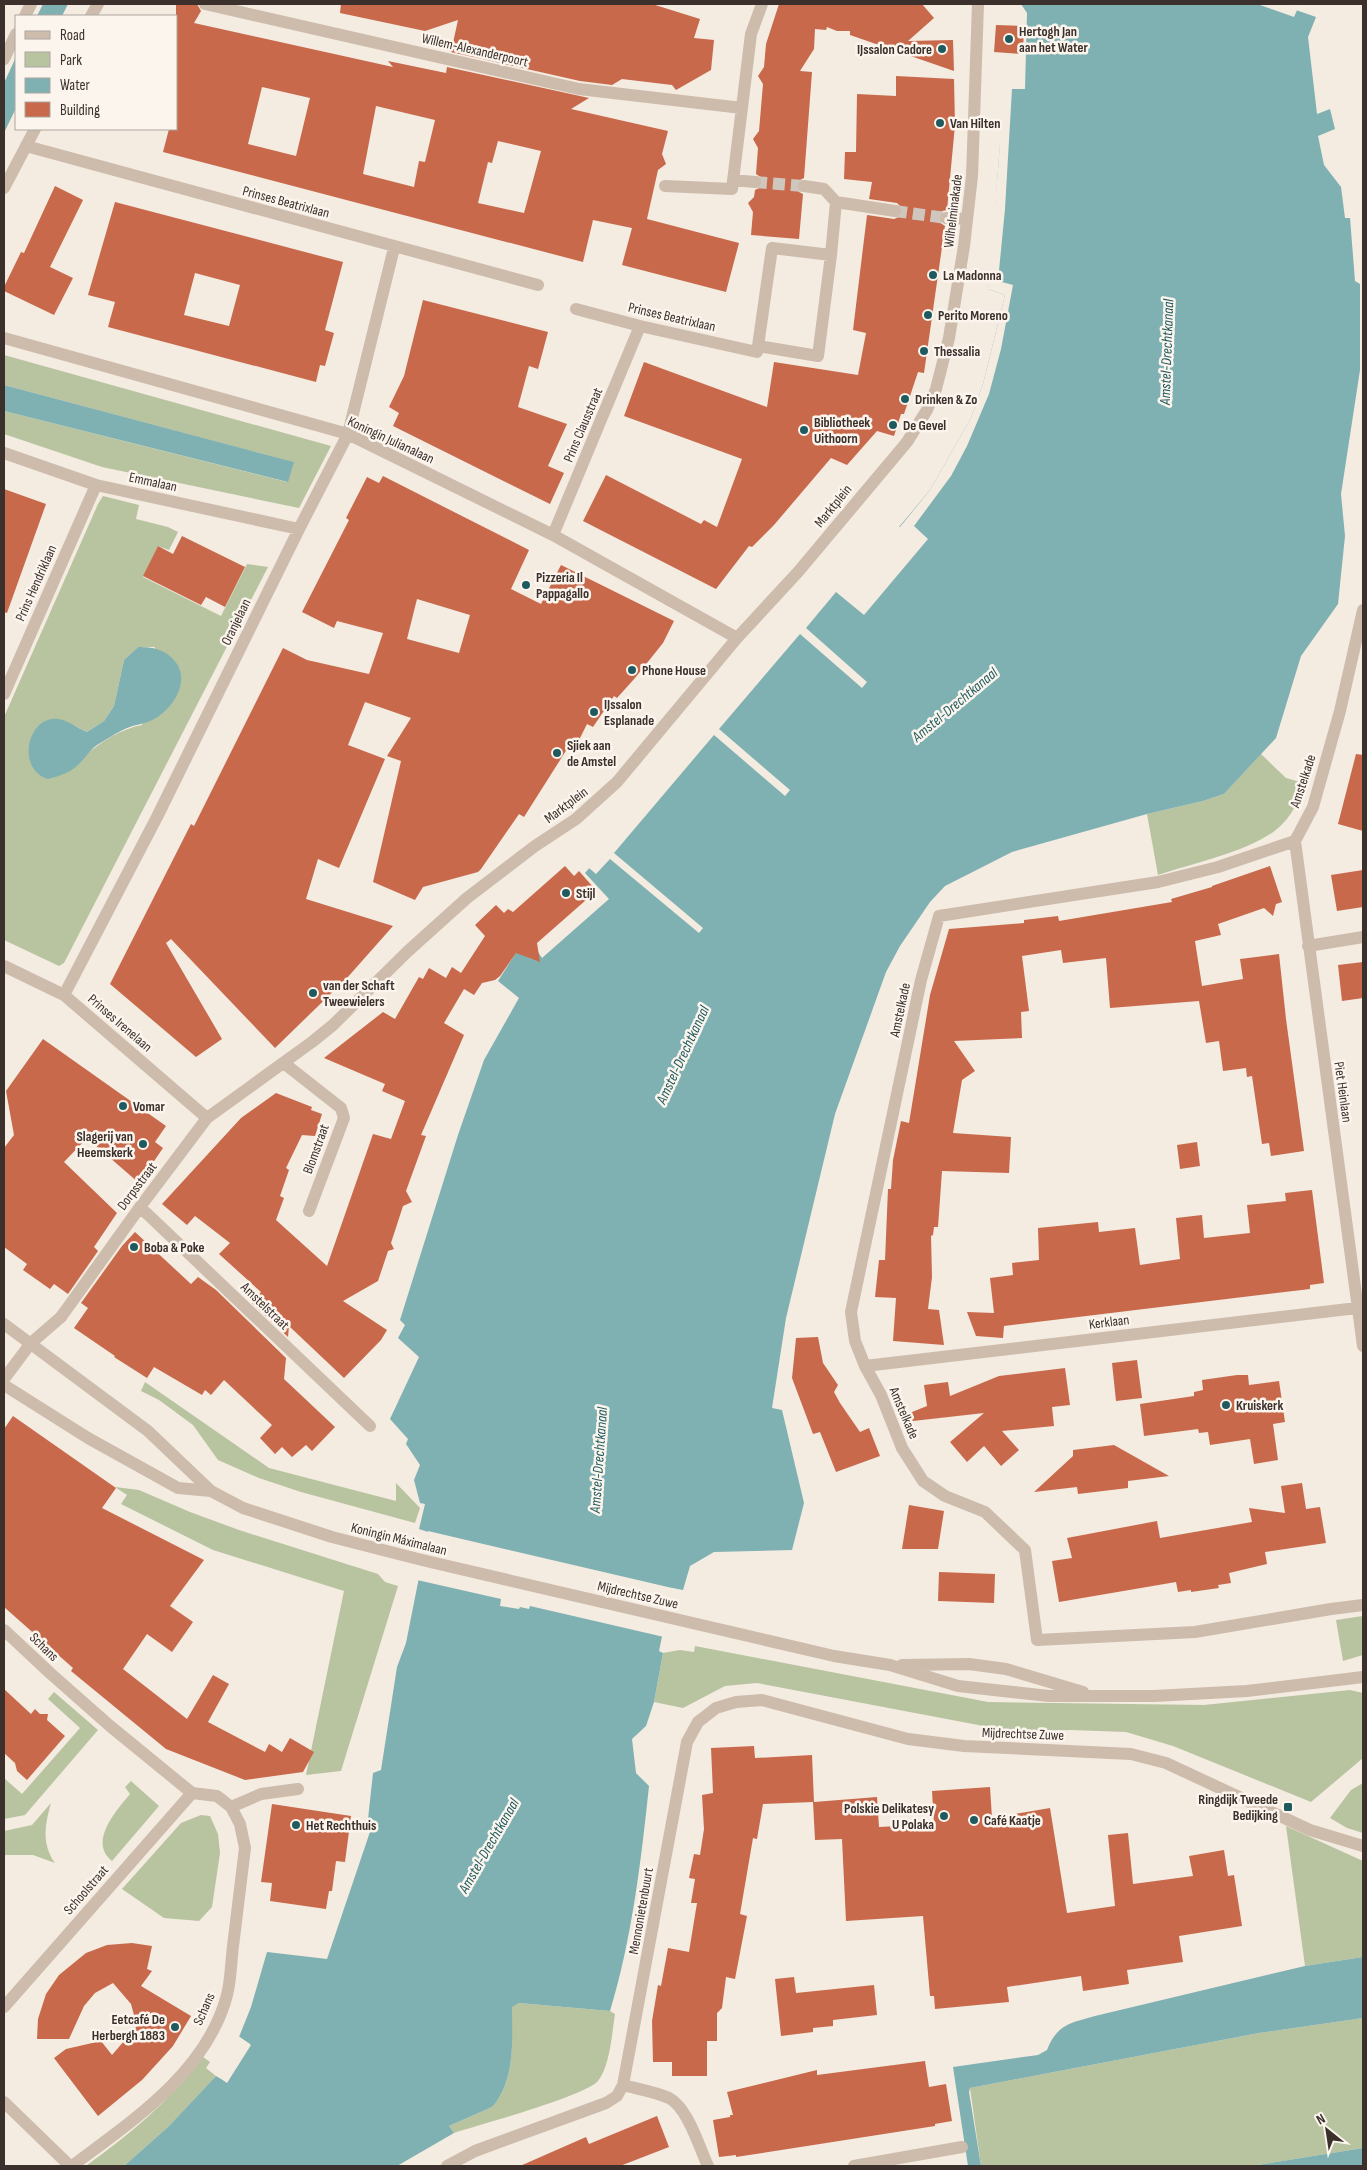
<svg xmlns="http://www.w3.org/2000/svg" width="1367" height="2170" font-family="'Sofia Sans Condensed',sans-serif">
<rect width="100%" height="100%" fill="#f4ebe1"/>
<!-- green -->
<path fill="#b8c4a0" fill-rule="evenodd" d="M4,355L331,446L299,508L102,467L4,434V411L287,482L293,462L4,385Z
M103,496L139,505L136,519L168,527L178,532L169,550L158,546L143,577L221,616L247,564L268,567L64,963L59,966L4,940V717L98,504ZM138,647H155L142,725C121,729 102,741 86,755L73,725L87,732L104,721L114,706L124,660Z
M1261,754L1286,778L1307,784C1299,799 1291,818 1277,829C1251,851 1191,864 1158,875L1147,814L1203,801L1224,794Z
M145,1382L269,1468L396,1501V1483L420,1508L415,1523L301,1492L259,1478L218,1460L193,1425L159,1400L141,1391Z
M115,1487L139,1490L190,1512L239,1530L378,1574L385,1582L398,1586L341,1771L306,1775L344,1591L213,1550L121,1504L127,1495Z
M1363,1616V1655L1343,1661L1336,1620Z
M695,1646L988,1702L1204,1705L1350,1690L1363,1693V1758L1311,1802L1173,1746L1126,1732L1071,1730L1010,1731L757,1683L725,1686L683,1708L654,1702L663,1653L680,1650L694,1652Z
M54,1692L98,1730L25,1815L4,1819V1778L22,1794L80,1728L48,1699Z
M131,1781L159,1806L112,1861C88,1842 116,1811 130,1794L125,1787Z
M1363,1783V1833L1347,1828L1330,1818L1351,1790Z
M51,1803C45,1824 41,1843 55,1863L33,1855H4V1831L32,1825Z
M201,1815L210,1816L218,1834L220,1853L212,1907L199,1921L164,1918L122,1889L181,1823Z
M1286,1826L1363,1861V1957L1305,1966Z
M519,2003L610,2011L615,2014C612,2033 610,2066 598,2081C585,2096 479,2125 454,2133L449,2126L492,2107C516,2080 512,2041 511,2007Z
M1363,2018V2148L1251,2166H981L970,2088L1259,2033Z
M203,2057L210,2062L206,2068L216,2076L169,2126L124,2166H86C131,2133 169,2102 203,2057Z"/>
<!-- water -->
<path fill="#7fb0b2" d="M43,4H68L62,16H37Z
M1021,4H1291L1290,8L1316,17L1308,37L1317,114L1330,109L1335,129L1318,136L1324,165L1341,187L1345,218H1350L1355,281L1360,284V370L1341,494L1345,536L1338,604L1301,656L1276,738L1224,794L1203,801L1147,814L1012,852L945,886L930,902L900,946L886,972L835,1114L786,1318L772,1408L782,1410L804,1503L792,1550L714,1552L690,1566L683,1590L672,1588L659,1651L663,1653L654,1702L646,1726L632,1739L636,1773L649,1786C641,1861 632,1939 610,2011L519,2003L512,2007C512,2040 516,2080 492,2107L449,2126L454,2133L397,2166H124L169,2126L216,2076L227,2082L250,2044L239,2037L251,2007L267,1952L327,1959L374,1820L368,1819L373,1773L381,1770L397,1667L406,1643L428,1532L419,1529L425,1504L420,1503L414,1480L420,1465L406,1444L408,1439L390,1419L419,1357L398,1338L405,1325L400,1320L458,1135L484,1060L519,998L498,981L519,948L531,959L538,952L542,958L609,899L585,873L684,760L836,580L863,600L914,540L899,527L930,490L971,418L983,384L1005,295L988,289L990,280L1004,89H1025L1027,13Z
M16,57V108L4,133V83Z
M4,385L294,462L288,482L4,411Z
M138,647C155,647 167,650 177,664C189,683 173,708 156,718C146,724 137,724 127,728C117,732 106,740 97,745C90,750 85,758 79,764C70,773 59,776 48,779C15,769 28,715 58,719C68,720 77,728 87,732L104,721L114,706L124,660Z
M1363,1957V2018L1259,2033L970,2088L969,2092L981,2166H968L953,2067L1038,2055L1047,2050C1057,2024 1071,2023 1095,2016L1305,1966Z
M1363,2148V2166H1251Z"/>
<!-- pier -->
<path fill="#f4ebe1" d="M1257,4H1294L1293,6L1298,8L1294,17Z
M1002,89H1012L1005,209L998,281L1013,285L1001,349L989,394L967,446L951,476L914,526L928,539L864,615L836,592L806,628L867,682L862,688L800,634L719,729L790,790L785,796L714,735L614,853L703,928L699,933L610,859L596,874L589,868L835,578L862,597L910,540L897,527H900L930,490L971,418L983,384L1005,295L988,289L999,157Z
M428,1531L685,1591L683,1593L674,1591L664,1637L530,1606L529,1609L520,1607L519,1609L500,1606L501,1599L417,1580L425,1539Z
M237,2035L251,2045L227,2083L214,2074L217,2073L226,2079L247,2045L237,2039Z"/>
<!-- building -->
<path fill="#c8694b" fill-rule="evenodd" d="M176,4H197L201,11L194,23L393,67L388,61L446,73L447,67L589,98L571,109L668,131L662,154L666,164L658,170L647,219L739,243L726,292L622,265L632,228L593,220L583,262L163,152L169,129H176ZM262,87L310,98L296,156L248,144ZM376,106L435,120L425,162L419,161L414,187L363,174ZM498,141L541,151L524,213L478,203L488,162L492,163Z
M341,4H652L700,19L694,38L714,40L711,70L676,90L672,85L622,79L612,85L580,81L451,52L458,20L425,31L340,13Z
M779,4H922L934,18L908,41L953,40L954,71L850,35V31H837L827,27L826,30L815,29L814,49L800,71L812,72L804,178L798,181L796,185L799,192L803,194L799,239L751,235L753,212L748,203L754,197L755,190L761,187L763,183L762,178L756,174L758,148L753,139L759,131L763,84L758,76L764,67L766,44Z
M996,25L1024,26L1023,54L994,52Z
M896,76L954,79L955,125L947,210L942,211L938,217L939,222L945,226L924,373L918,372L904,414H901L894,436L877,431L847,465L831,458L774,525L752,547L749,546L716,589L583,521L606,475L701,524L704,520L717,527L742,459L624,416L644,362L767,407L774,362L858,375L866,333L853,330L867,215L894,219L901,216L903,212L902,208L897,203L869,199L872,182L844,179L845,152H856L857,94L896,96Z
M55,186L83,200L50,267L73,278L54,315L4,291V287L21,252L24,253Z
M115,202L343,262L325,330L334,333L325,366L320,365L316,382L108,327L115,302L88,295ZM195,273L240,285L229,326L184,315Z
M423,300L548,332L538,369L529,366L518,407L567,424L548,466L564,473L550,504L393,426L399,413L389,407L404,376Z
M383,476L529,550L511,589L541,604L561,565L674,621L663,643L635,678L617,698L614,696L593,727L587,724L579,740L574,738L524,817L519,814L481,869L478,872L423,887L415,900L373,882L401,761L387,756L411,718L365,702L348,745L385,759L339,868L318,859L306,899L393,926L347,978L275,1048L171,939L166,943L222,1039L196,1057L110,984L191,824L194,826L283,648L307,660L369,674L383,633L337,621L334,628L302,612L349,520L346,518L367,477L379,483ZM417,599L470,615L459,653L407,639Z
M4,489L46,504L7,613L4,612Z
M182,536L245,567L225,607L206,597L201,605L143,576L158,546L173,554Z
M1356,754L1363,755V831L1338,824Z
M565,866L574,876L579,871L594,888L583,897L586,900L537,943L540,962L516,953L500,976L495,980L482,983L474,995L464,989L444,1023L464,1035L421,1135L426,1136L406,1191L412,1202L403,1206L391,1243L394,1249L388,1251L378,1281L343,1301L387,1330L381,1340L344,1378L289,1326L288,1337L252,1303L261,1292L219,1254L230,1243L195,1216L187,1225L162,1204L241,1118L276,1093L312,1107L311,1110L322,1114L315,1136L302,1135L286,1168L289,1170L280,1196L284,1198L276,1220L327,1266L373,1134L391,1139L405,1101L382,1091L385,1084L324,1058L383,1012L395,1019L419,977L423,979L429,968L446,978L452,967L461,973L485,936L475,925L496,905L504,913L508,909L513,912Z
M1270,866L1282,902L1276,904L1273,916L1264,908L1218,924L1221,935L1195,941L1202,986L1243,979L1240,959L1279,954L1286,1019L1304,1151L1271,1156L1269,1143L1262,1144L1252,1076L1247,1077L1246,1068L1223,1071L1219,1041L1206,1043L1199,1001L1110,1008L1106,958L1063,963L1061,950L1022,956L1029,1011L1021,1012L1022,1038L954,1041L975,1071L962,1080L953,1133L1011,1137L1009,1173L942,1171L938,1227H934L933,1235L931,1236L932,1277L928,1309L939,1310L944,1345L893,1341L896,1298L875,1297L879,1260H885L888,1189H891L893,1160L901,1121L909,1123L930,995L949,929L1024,923V920L1058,916L1059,921L1172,902L1171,899L1212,887V886Z
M1363,870V907L1337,911L1331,875Z
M1363,962V998L1342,1001L1338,965Z
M43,1039L166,1126L155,1142L163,1148L139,1183L87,1138L64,1162L117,1213L94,1247L98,1251L68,1294L54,1284L50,1289L23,1270L27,1264L4,1247V1148L14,1135L6,1091Z
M1197,1142L1200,1166L1180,1169L1177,1145Z
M1312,1190L1324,1283L1310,1285V1289L1004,1326L1003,1338L976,1336L967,1312L994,1313L990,1278L1013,1275L1012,1263L1039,1260L1038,1228L1098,1222L1099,1232L1135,1228L1140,1265L1180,1259L1176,1218L1202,1215L1204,1238L1250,1233L1247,1205L1286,1201L1285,1193Z
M135,1232L191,1284L198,1277L216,1290L286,1358L284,1379L335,1427L312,1451L306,1445L292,1457L282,1447L275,1454L260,1438L272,1425L224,1380L211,1395L205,1390L202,1395L154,1367L147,1378L114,1357L115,1356L74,1328L88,1308L81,1303L122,1246Z
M818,1337L823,1363L838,1385L834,1392L840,1403L860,1432L869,1428L880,1456L836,1472L820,1432L813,1434L792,1378L796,1338Z
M1137,1360L1142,1398L1116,1401L1112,1363Z
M1065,1368L1070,1405L1052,1407L1054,1426L1002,1431L1019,1450L1001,1466L984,1446L967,1462L950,1442L984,1413L904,1422L902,1416L927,1406L924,1385L948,1382L950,1396L999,1376Z
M1237,1375H1248L1249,1385L1279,1381L1285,1422L1273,1424L1278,1460L1254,1464L1250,1439L1210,1445L1208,1432L1199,1433L1198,1429L1144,1436L1140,1404L1194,1396V1392L1203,1390L1202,1380Z
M13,1416L116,1488L102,1508L204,1560L170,1606L193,1622L172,1652L147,1634L123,1669L187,1719L213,1675L229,1684L208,1722L265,1752L269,1744L282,1752L290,1738L314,1752L303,1772L245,1780L166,1749L71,1671L73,1668L4,1607V1429Z
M1114,1445L1169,1476L1128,1481V1488L1078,1494L1077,1487L1034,1492L1073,1456V1450Z
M1302,1483L1306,1509L1320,1507L1326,1543L1265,1552L1267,1564L1229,1573L1231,1583L1218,1585L1219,1588L1191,1592V1590L1178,1592L1176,1582L1059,1602L1052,1561L1072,1558L1067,1538L1157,1521L1160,1538L1252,1522L1249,1508L1285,1513L1281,1486Z
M909,1505L944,1511L938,1549H902Z
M939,1572L995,1574L994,1603L938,1601Z
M4,1689L31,1714L35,1709L40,1714H48L47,1720L65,1736L27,1780L17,1771L15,1763L4,1753Z
M754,1746L755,1758L812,1755L814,1802L877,1797L879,1827L934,1824L932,1791L990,1787L992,1818L1050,1808L1067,1913L1115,1906L1108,1835L1128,1833L1133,1884L1193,1876L1189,1856L1224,1850L1228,1876L1234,1875L1242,1926L1179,1936L1183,1962L1127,1970L1129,1984L1083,1991L1081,1976L1007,1987L1009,2002L935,2009L934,1996H930L923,1916L846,1921L842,1839L815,1840L813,1802L763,1804L757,1839L753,1838L740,1914L747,1916L735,1979L726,1977L722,2008L717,2013V2041H707V2076H672V2062H653L652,2021L658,1985L661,1986L668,1948L689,1952L697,1903H691L695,1879L689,1878L694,1854L700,1855L704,1829L702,1795L713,1793L711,1748Z
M272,1804L351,1816L345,1862L336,1861L332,1891H329L326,1909L270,1901L272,1883L261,1882Z
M132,1943L152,1946L147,1969L152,1971L141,1986L191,2016L173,2046L142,2080L98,2116L54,2058L66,2049L101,2041L112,2055L137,2026L131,2004L113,1983L95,1993L84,2006L69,2039H37L38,2019L46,1994L59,1975L86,1953L107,1945Z
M794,1977L796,1993L874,1985L877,2015L833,2020V2026L813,2028V2032L781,2036L775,1979Z
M925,2061L929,2087L946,2084L952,2121L935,2124V2126L807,2146L736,2157V2155L719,2157L713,2120L730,2117V2115H733L727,2092L817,2070V2075Z
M657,2116L669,2147L620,2166H520L586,2137L589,2144Z"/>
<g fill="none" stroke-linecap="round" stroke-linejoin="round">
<!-- minor-tunnel -->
<path stroke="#cfc6bd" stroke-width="12" stroke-dasharray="12 6" stroke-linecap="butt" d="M755,182L804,186
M895,211L946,218"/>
<!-- pedestrian -->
<path stroke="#cdbbac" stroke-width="12" d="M4,1379L31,1343L61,1317"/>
<!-- minor -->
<path stroke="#cdbbac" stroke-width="12" d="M205,4L579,89L742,108
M26,146L538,285
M733,180L755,182
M665,186L732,189L751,34L762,4
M804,186L824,189L836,202L895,211
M946,218L967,219
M576,309L640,326L757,352L758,346L818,356L831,255L836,202
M4,338L348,434L553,535L737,638
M758,346L772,248L831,255
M4,453L96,485L299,529
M553,535L640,326
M1363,610L1340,711L1313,807L1295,841L1218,867L1158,882L939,916L921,980L851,1312L855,1341L865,1366L881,1395L902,1448L923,1481L945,1496L985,1512L1025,1550L1037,1640L1195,1632L1331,1609L1363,1605
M4,694L96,485
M1295,841L1363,1346
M1308,946L1363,937
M4,966L64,995L207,1118
M64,995L157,817L299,529L348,434L394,248
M285,1064L341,1108L344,1118L309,1211
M140,1207L370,1426
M61,1317L140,1207L207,1118L312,1042L333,1025L407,952L467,898L535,846L576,819L617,782L737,638L798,572L907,442L927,410L936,389L949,338L964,246L972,176L978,4
M865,1366L1357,1308
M4,1630L50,1673L110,1726L192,1793L217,1796L231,1807L240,1824L245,1848C241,1880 237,1913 233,1946C231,1962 231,1979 227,1995C207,2072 132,2121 72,2166
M231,1807L261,1794L298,1789
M4,2007L192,1793
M623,2085C638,2089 656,2092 669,2098C688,2108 699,2147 708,2166
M4,2102L70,2166
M447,2166L475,2151L606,2103L617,2096L623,2085L687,1742L698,1722L716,1708L736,1702L762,1700L908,1739L964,1746L1131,1754L1166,1763L1310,1830L1363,1846
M854,2166L962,2147"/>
<!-- tertiary -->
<path stroke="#cdbbac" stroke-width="12" d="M25,16L31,4
M91,16L98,4
M4,59L16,34
M4,188L35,129
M4,1324L148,1431L211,1491L243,1508L332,1537L422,1560L834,1656L890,1665L958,1686L1049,1696H1154L1247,1691L1363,1677
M4,1385L88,1438L178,1488L211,1491
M902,1665L969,1664L1006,1669L1083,1692"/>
</g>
<!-- markers -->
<g fill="#1f5a5e" stroke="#fbf5ee" stroke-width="2">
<circle cx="1009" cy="39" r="5"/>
<circle cx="942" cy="49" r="5"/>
<circle cx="940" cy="123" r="5"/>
<circle cx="933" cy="275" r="5"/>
<circle cx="928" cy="315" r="5"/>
<circle cx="924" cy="351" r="5"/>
<circle cx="905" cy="399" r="5"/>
<circle cx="893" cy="425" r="5"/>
<circle cx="804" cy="430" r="5"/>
<circle cx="526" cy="585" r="5"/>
<circle cx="632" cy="670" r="5"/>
<circle cx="594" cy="712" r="5"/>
<circle cx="557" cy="753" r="5"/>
<circle cx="566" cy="893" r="5"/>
<circle cx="313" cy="993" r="5"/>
<circle cx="123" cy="1106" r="5"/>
<circle cx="143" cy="1144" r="5"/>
<circle cx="134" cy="1247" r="5"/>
<circle cx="1226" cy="1405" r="5"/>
<rect x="1283" y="1802" width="10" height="10" rx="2.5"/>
<circle cx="944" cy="1816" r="5"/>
<circle cx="974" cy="1820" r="5"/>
<circle cx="296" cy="1825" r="5"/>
<circle cx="175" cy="2027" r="5"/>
</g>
<g text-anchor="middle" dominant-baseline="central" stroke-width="5" stroke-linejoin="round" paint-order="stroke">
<!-- poi labels -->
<g font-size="14" font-weight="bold" fill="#3b302b" stroke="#fbf5ee" text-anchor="start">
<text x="1019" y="31">Hertogh Jan<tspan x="1019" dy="16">aan het Water</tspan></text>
<text x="932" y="49" text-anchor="end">IJssalon Cadore</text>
<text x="950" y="123">Van Hilten</text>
<text x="943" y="275">La Madonna</text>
<text x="938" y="315">Perito Moreno</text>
<text x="934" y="351">Thessalia</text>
<text x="915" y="399">Drinken &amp; Zo</text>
<text x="814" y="422">Bibliotheek<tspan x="814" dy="16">Uithoorn</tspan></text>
<text x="903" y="425">De Gevel</text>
<text x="536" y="577">Pizzeria Il<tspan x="536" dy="16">Pappagallo</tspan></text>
<text x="642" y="670">Phone House</text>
<text x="604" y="704">IJssalon<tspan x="604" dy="16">Esplanade</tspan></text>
<text x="567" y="745">Sjiek aan<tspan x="567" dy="16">de Amstel</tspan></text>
<text x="576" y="893">Stijl</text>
<text x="323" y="985">van der Schaft<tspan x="323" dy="16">Tweewielers</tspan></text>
<text x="133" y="1106">Vomar</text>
<text x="133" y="1136" text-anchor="end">Slagerij van<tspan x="133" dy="16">Heemskerk</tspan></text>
<text x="144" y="1247">Boba &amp; Poke</text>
<text x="1236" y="1405">Kruiskerk</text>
<text x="1278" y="1799" text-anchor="end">Ringdijk Tweede<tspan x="1278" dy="16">Bedijking</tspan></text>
<text x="934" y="1808" text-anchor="end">Polskie Delikatesy<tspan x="934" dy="16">U Polaka</tspan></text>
<text x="984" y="1820">Café Kaatje</text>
<text x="306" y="1825">Het Rechthuis</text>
<text x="165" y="2019" text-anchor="end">Eetcafé De<tspan x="165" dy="16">Herbergh 1883</tspan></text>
</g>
<!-- street labels -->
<g font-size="14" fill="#3b302b" stroke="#fbf5ee">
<text transform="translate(475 50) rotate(13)">Willem-Alexanderpoort</text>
<text transform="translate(286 202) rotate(15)">Prinses Beatrixlaan</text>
<text transform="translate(953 211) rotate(-83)">Wilhelminakade</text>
<text transform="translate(672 317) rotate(13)">Prinses Beatrixlaan</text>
<text transform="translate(583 425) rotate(-67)">Prins Clausstraat</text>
<text transform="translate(391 440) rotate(25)">Koningin Julianalaan</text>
<text transform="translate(153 482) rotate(12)">Emmalaan</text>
<text transform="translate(833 506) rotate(-51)">Marktplein</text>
<text transform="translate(36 583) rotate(-66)">Prins Hendriklaan</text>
<text transform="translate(236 622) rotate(-64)">Oranjelaan</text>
<text transform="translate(1303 781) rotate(-72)">Amstelkade</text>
<text transform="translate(566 805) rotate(-37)">Marktplein</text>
<text transform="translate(900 1010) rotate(-78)">Amstelkade</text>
<text transform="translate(120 1023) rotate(41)">Prinses Irenelaan</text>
<text transform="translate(1343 1092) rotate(82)">Piet Heinlaan</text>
<text transform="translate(316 1149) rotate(-70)">Blomstraat</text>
<text transform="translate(137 1186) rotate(-53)">Dorpsstraat</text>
<text transform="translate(265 1306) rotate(44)">Amstelstraat</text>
<text transform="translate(1109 1322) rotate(-7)">Kerklaan</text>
<text transform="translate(904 1413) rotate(67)">Amstelkade</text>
<text transform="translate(399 1539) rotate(14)">Koningin Máximalaan</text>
<text transform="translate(638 1595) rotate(13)">Mijdrechtse Zuwe</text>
<text transform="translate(44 1647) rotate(44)">Schans</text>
<text transform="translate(1023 1734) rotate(2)">Mijdrechtse Zuwe</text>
<text transform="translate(86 1890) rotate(-49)">Schoolstraat</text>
<text transform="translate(641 1911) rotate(-80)">Mennonietenbuurt</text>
<text transform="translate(204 2009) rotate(-66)">Schans</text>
</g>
<!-- water labels -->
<g font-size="15" font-style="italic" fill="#1f5a5e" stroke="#fbf5ee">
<text transform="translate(1167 352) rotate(-88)">Amstel-Drechtkanaal</text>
<text transform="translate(955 705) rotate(-40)">Amstel-Drechtkanaal</text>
<text transform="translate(683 1055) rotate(-65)">Amstel-Drechtkanaal</text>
<text transform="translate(599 1460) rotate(-86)">Amstel-Drechtkanaal</text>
<text transform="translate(489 1846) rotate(-60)">Amstel-Drechtkanaal</text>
</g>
</g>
<!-- border -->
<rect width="1367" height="2170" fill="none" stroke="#3b302b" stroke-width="10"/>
<!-- legend -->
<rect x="15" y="15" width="162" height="115" fill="#fbf5ee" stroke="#aea6a0"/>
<rect x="25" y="31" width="25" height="8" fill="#cdbbac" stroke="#aea6a0"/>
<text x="60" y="40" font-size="15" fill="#3b302b">Road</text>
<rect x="25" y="52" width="25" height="15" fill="#b8c4a0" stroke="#aea6a0"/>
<text x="60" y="65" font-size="15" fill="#3b302b">Park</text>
<rect x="25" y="78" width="25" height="15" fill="#7fb0b2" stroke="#aea6a0"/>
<text x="60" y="90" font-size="15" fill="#3b302b">Water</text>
<rect x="25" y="102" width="25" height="15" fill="#c8694b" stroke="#aea6a0"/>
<text x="60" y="115" font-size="15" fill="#3b302b">Building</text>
<!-- north arrow -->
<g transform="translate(1327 2130) rotate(330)" stroke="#fbf5ee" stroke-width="4" paint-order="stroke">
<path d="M0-4L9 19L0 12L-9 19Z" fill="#3b302b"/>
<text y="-8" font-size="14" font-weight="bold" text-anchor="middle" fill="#3b302b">N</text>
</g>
</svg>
